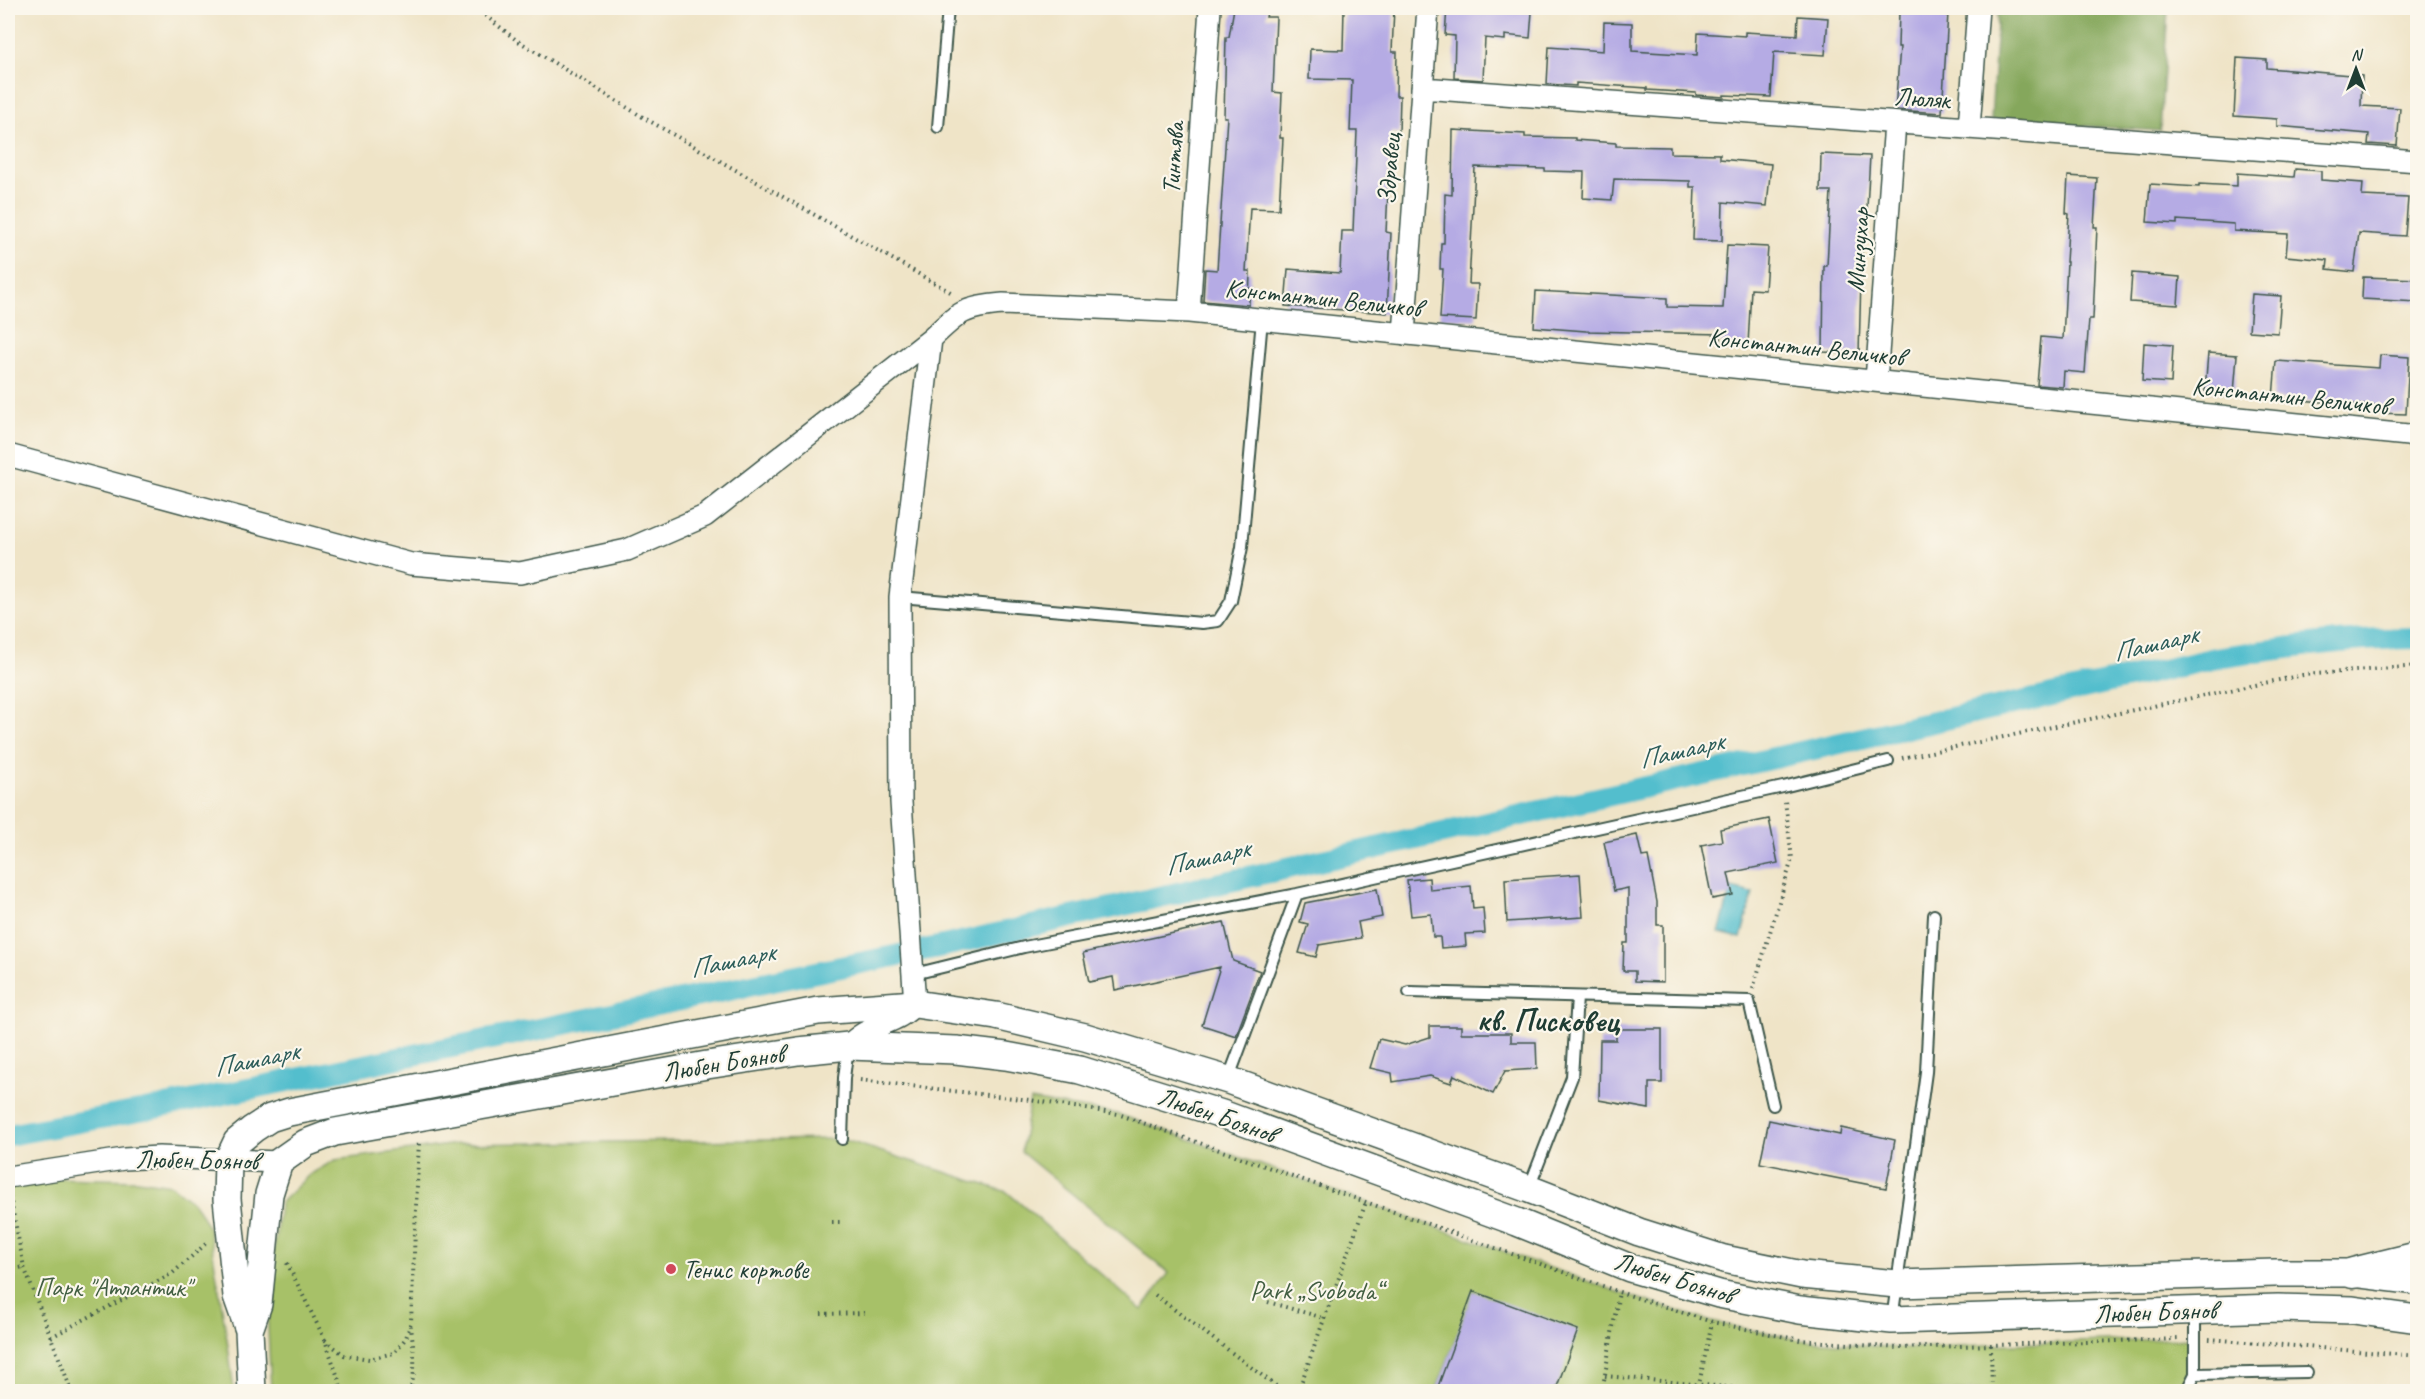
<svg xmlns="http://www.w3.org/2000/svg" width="2425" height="1399" font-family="Caveat,sans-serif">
<rect width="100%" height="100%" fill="#fbf7ec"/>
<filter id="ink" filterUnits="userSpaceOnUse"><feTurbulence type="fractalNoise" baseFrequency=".0167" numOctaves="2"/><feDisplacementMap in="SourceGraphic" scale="12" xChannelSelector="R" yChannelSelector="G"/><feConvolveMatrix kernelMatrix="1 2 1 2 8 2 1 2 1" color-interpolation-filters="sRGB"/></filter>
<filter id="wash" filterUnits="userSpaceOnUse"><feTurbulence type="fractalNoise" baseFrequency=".008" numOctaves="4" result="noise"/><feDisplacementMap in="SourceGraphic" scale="24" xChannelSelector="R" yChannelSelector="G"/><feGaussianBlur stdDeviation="1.35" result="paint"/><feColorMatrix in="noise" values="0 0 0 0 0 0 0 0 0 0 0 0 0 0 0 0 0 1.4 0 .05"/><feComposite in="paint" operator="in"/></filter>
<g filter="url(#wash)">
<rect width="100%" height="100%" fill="#efe4c7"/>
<!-- green -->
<path fill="#a7c168" stroke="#637f4e" stroke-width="1.5" d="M1030,1100L1118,1114L1618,1292L1712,1322L1800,1340L1898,1348L2195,1338V1374L2186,1391H1555L1474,1291L1436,1391L271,1392L267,1307L280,1203L309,1175L335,1160L457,1144L842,1139L1007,1192L1142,1310L1169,1273L1021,1152Z
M8,1177L138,1180L171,1185L195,1204L209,1229L227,1339L234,1391L8,1392Z"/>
<!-- forest -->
<path fill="#85a75c" stroke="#527248" stroke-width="1.5" d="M1998,8H2168L2160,131L1991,120Z"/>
<!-- water -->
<path fill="#52becd" stroke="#387e80" stroke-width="1.5" d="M1731,888L1753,893L1741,938L1719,933Z"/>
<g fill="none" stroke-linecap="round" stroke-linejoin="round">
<!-- canal -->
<path stroke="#52becd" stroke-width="22" d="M8,1135L156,1108L943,946L2216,658C2283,648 2350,638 2418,638"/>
</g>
<g id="blocks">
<!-- building -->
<path fill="#b5abe4" d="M1234,8H1268L1266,17H1276L1273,92L1282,93L1280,138H1283L1279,209L1250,208L1246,271H1250L1249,305L1203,301L1205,269L1217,270L1227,117H1224L1226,37H1229Z
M1344,8H1394L1392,52H1397L1396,96H1400L1399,133L1391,132L1386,232L1391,233L1387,313L1285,306L1288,269L1340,273L1342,231H1353L1357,131H1350L1352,80L1309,79L1310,49L1343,50Z
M1447,8H1477L1532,12L1530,38L1505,35V40L1485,38L1483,80L1454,78L1455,36L1445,35Z
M1899,11L1948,13L1942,113L1895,110L1900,47H1898Z
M1798,16L1828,18L1825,55L1774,52L1771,97L1724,95V97L1696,95V93L1647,90V88L1576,83V86L1547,84L1549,47L1603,51L1604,22L1632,23V51L1697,55L1698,33L1745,36V32L1797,35Z
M2237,58L2267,60V68L2362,76L2361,106L2400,108L2397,146L2368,144L2369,134L2277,126V119L2234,116Z
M1453,130L1525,134V137L1575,138V140L1616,143V146L1670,147V153L1720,154V159L1771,164L1767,206L1723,202L1722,241L1693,240L1695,187H1690V181L1614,179L1612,200L1583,198L1584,172L1545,171V169L1475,167L1469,284H1478L1476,320L1440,318L1443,269H1440L1441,243H1444L1445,194L1452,195Z
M1821,154L1870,156L1865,242L1862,241L1859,354L1823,352L1824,266H1827L1831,191H1820Z
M2295,169L2321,171V180L2363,183L2362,196L2408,198L2405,236L2359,233L2354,272L2327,269L2328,260L2286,256L2288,234L2234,231V224L2177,220V224L2147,222L2150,184L2199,187V184L2237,186V173L2294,177Z
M2068,176L2097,178L2094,227H2097L2093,319H2089L2085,373L2064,371L2063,387L2037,385L2041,337L2063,339L2067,262H2066L2069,214L2066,213Z
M1727,245L1768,247L1765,290L1751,289L1748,345L1721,343V334L1586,331L1534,327L1536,291L1667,298V307L1723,308Z
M2132,273L2180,277L2178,305L2130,302Z
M2363,277L2418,279V302L2362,299Z
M2252,294L2281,296L2278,333L2249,331Z
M2144,343L2173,345L2171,383L2142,381Z
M2208,353L2237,355L2234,393L2205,391Z
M2380,355L2409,357L2406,414L2376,413L2377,406L2273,398L2276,361L2379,368Z
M1769,819L1778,863L1728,873L1733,895L1712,899L1701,845L1722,841L1720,829Z
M1637,835L1642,857L1648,856L1657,902V925H1663V982L1635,981V971H1623L1624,943H1628V888L1614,891L1604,842Z
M1580,874L1583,917L1507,922L1505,879Z
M1429,878L1430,890L1471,886L1473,909L1483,908L1485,933L1465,934L1466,946L1441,948L1440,937H1433L1431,914L1411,916L1407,880Z
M1377,889L1382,917L1358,922L1361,938L1319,945L1316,957L1299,953L1308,924L1300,922L1305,903Z
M1224,922L1233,961L1260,971L1236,1036L1202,1025L1220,967L1115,990L1113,977L1089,982L1083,953Z
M1430,1026H1461V1033H1511V1042H1536L1537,1069L1505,1071L1493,1094L1454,1075L1451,1083L1430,1076L1393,1082L1392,1073L1370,1068L1379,1039L1405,1045L1430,1037Z
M1616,1029H1662V1083H1649V1109L1599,1100L1600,1040H1616Z
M1769,1120L1840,1135L1841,1128L1895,1140L1886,1188L1760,1163Z
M1473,1291L1578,1330L1555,1392H1436Z"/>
</g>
</g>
<g filter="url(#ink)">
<use href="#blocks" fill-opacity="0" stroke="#3e564a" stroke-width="1.5"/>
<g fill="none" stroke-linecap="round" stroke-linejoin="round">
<!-- service casing -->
<g stroke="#3e564a" stroke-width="14">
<path id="service" d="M938,127L948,8
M900,597L1202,623L1218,621L1231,601L1242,547L1262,319
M914,974L1024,947L1297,894L1783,787L1888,761
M1409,992L1749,1001L1773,1105
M1228,1080L1297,894
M842,1139L844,1078L848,1047
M1529,1188L1572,1077L1577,997
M2195,1310V1374L2307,1372
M1892,1320L1926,1072L1934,915
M2186,1392L2195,1374"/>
</g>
<!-- minor casing -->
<g stroke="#3e564a" stroke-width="24">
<path id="minor" d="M1422,88L2418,161
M1969,128L1978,8
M1189,312L1210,8
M1404,334L1428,8
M1876,381L1895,123
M8,455L411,564L520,573L627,550L705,516L931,339C959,312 964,307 1003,304L1189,312L2418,436
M849,1046C866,1024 898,1025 915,1004L901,802L900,597L931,339
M8,1177L124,1159L159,1157L279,1162"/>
</g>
<!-- tertiary casing -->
<g stroke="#3e564a" stroke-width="30">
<path id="tertiary" d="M249,1330L258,1304L269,1194L279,1162L306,1143L335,1132L707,1065L798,1051L849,1046L956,1050L1006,1056L1080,1070L1222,1114L1517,1222L1630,1268L1719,1294L1800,1310L1892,1320L2278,1308L2353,1310L2418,1319
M252,1392L249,1330L237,1296L227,1199L228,1161L237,1142L253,1129L270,1118L289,1112L818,1011L915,1004L996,1016L1085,1037L1228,1080L1529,1189L1639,1232L1724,1259L1802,1275L1897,1284L2275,1273H2353L2418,1281"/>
</g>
<!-- secondary casing -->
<g stroke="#3e564a" stroke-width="33">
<path id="secondary" d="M2353,1273L2418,1257"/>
</g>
<!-- path -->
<path stroke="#3e564a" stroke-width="4" stroke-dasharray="1.5 4.5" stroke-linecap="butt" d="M476,8L515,39L646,119L954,294
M1902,758L2303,675L2418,666
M1753,989L1792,859L1785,801
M860,1080L1030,1100L1118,1114L1619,1292L1712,1322L1800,1340L1898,1348L2180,1339
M10,1197L24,1267L72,1392
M832,1222H841
M287,1263L325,1340L343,1392
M8,1270L24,1267
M1155,1295L1284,1392
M1268,1302L1324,1318
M821,1314L865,1313
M51,1337L173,1273L209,1241
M2209,1339L2418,1356
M325,1340L344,1355L369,1359L394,1353L406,1338L411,1322L419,1140
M1991,1345L1992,1392
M1605,1376L1782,1392
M409,1392C418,1371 413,1347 411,1326
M1298,1392L1366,1202
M1602,1392L1619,1292
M1695,1392L1699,1384L1712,1322"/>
<!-- service -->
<use href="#service" stroke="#fff" stroke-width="10"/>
<!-- minor -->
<use href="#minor" stroke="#fff" stroke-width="21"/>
<!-- tertiary -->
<use href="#tertiary" stroke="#fff" stroke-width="27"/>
<!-- secondary -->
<use href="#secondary" stroke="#fff" stroke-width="30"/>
</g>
</g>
<!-- markers -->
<circle fill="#d1495b" stroke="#fbf7ec" stroke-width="2" cx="671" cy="1269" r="6"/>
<g text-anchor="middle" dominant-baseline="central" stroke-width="4.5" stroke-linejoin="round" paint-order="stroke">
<!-- street labels -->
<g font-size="26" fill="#1f3d34" stroke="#fbf7ec">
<text transform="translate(1922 98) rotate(4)">Люляк</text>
<text transform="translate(1173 158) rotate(-86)">Тинтява</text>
<text transform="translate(1389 169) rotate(-86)">Здравец</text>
<text transform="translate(1858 250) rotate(-86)">Минзухар</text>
<text transform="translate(1323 298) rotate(6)">Константин Величков</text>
<text transform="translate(1806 347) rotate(6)">Константин Величков</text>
<text transform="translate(2290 396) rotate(6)">Константин Величков</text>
<text transform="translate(723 1063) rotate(-9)">Любен Боянов</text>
<text transform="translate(1217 1115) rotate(19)">Любен Боянов</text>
<text transform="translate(197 1160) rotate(1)">Любен Боянов</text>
<text transform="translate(1674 1278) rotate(17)">Любен Боянов</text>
<text transform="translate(2155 1312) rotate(-2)">Любен Боянов</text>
</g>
<!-- poi labels -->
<g font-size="26" fill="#1f3d34" stroke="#fbf7ec" text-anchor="start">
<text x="683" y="1269">Тенис кортове</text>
</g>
<!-- park labels -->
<g font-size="26" fill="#415e41" stroke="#fbf7ec">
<text x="113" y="1287">Парк "Атлантик"</text>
<text x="1316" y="1290">Park „Svoboda“</text>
</g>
<!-- water labels -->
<g font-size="27" font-style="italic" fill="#2c5d5a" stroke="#fbf7ec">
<text transform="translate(2155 643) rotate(-13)">Пашаарк</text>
<text transform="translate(1681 750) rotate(-13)">Пашаарк</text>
<text transform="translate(1207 857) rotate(-13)">Пашаарк</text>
<text transform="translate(732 960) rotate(-12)">Пашаарк</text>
<text transform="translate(256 1059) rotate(-12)">Пашаарк</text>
</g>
<!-- district labels -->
<g font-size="32" font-weight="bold" fill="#1f3d34" stroke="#fbf7ec">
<text x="1548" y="1020">кв. Писковец</text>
</g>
</g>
<!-- margin -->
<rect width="2425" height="1399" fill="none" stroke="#fbf7ec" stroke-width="30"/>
<!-- north arrow -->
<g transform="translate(2356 69)" stroke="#fbf7ec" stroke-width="4.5" paint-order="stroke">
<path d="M0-4.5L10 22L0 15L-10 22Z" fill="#1f3d34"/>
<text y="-9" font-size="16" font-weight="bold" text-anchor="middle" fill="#1f3d34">N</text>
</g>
</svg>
